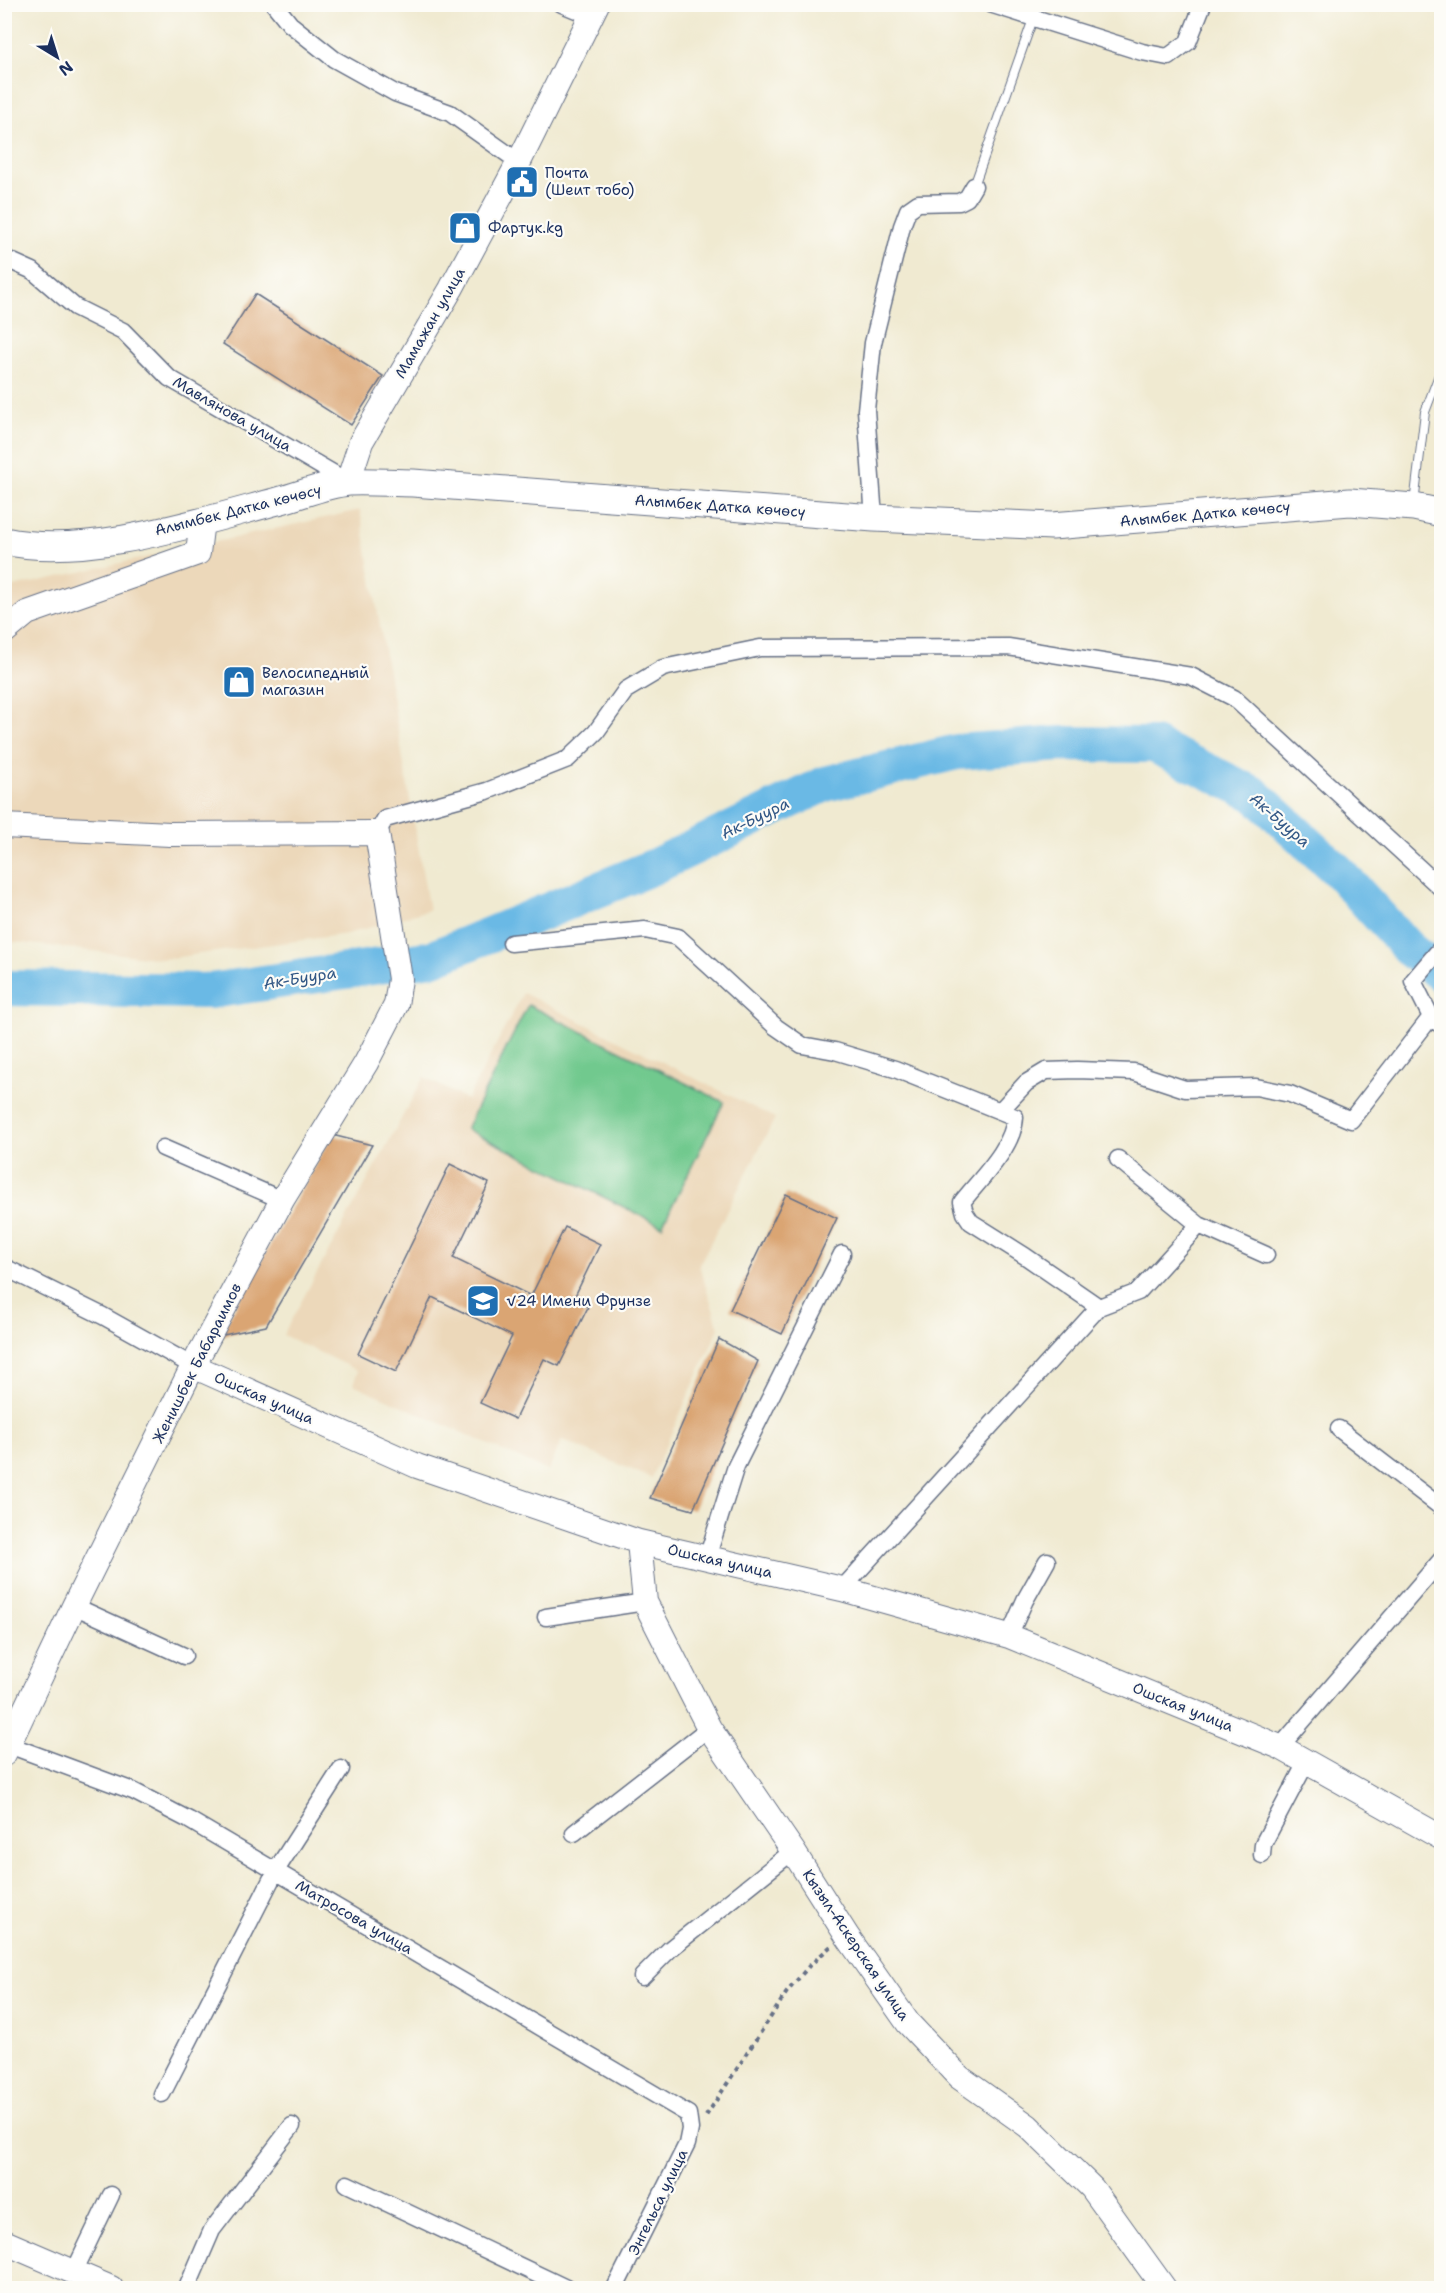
<svg xmlns="http://www.w3.org/2000/svg" width="1446" height="2293" font-family="'Shantell Sans',sans-serif">
<rect width="100%" height="100%" fill="#fdfcf7"/>
<filter id="ink" filterUnits="userSpaceOnUse"><feTurbulence type="fractalNoise" baseFrequency=".0167" numOctaves="2"/><feDisplacementMap in="SourceGraphic" scale="12" xChannelSelector="R" yChannelSelector="G"/><feConvolveMatrix kernelMatrix="1 2 1 2 8 2 1 2 1" color-interpolation-filters="sRGB"/></filter>
<filter id="wash" filterUnits="userSpaceOnUse"><feTurbulence type="fractalNoise" baseFrequency=".008" numOctaves="4" result="noise"/><feDisplacementMap in="SourceGraphic" scale="24" xChannelSelector="R" yChannelSelector="G"/><feGaussianBlur stdDeviation="1.35" result="paint"/><feColorMatrix in="noise" values="0 0 0 0 0 0 0 0 0 0 0 0 0 0 0 0 0 1.4 0 .05"/><feComposite in="paint" operator="in"/></filter>
<g filter="url(#wash)">
<rect width="100%" height="100%" fill="#f0ead1"/>
<!-- built -->
<path fill="#ecd8ba" d="M360,510L429,910L347,934L163,959L5,941L4,589Z
M523,993L775,1118L699,1265L719,1328L651,1478L562,1440L548,1471L353,1384L358,1371L283,1335L424,1077L467,1100Z"/>
<!-- green -->
<path fill="#71c98e" stroke="#467c76" stroke-width="1.5" d="M528,1005L724,1102L662,1226L466,1129Z"/>
<g fill="none" stroke-linecap="round" stroke-linejoin="round">
<!-- river -->
<path stroke="#6bb9e5" stroke-width="36" d="M4,988L210,991L433,958L653,867L825,784L957,752L1060,744L1154,745L1254,794L1338,871L1409,949L1442,975"/>
</g>
<g id="blocks">
<!-- building -->
<path fill="#daa573" d="M255,294L383,376L351,425L223,344Z
M332,1135L372,1145L266,1326L219,1336Z
M450,1164L489,1183L453,1258L531,1296L565,1227L600,1244L573,1300L588,1307L559,1366L544,1359L515,1419L480,1403L512,1336L432,1297L396,1372L358,1354Z
M786,1194L837,1218L782,1334L730,1310Z
M719,1339L758,1361L693,1510L650,1498Z"/>
</g>
</g>
<g filter="url(#ink)">
<use href="#blocks" fill-opacity="0" stroke="#667086" stroke-width="1.5"/>
<g fill="none" stroke-linecap="round" stroke-linejoin="round">
<!-- lane casing -->
<g stroke="#667086" stroke-width="10">
<path id="lane" d="M974,186L1033,19
M1414,504L1425,412L1442,367"/>
</g>
<!-- street casing -->
<g stroke="#667086" stroke-width="19">
<path id="street" d="M274,4L290,24L334,59L395,93L450,113L519,162
M562,4L591,16
M990,4L1142,52L1168,57L1188,42L1203,4
M4,258L33,271L75,307L123,331L169,378L348,482
M874,518L866,410L873,343L902,226L908,210L918,203L959,202L967,198L974,186
M377,833L385,819L487,791L568,759L596,732L626,690L663,668L760,648L1008,647L1191,676L1234,698L1442,889
M511,943L645,930L678,937L776,1027L802,1045L835,1051L895,1069L1015,1117C1014,1147 980,1179 962,1202L965,1213L971,1222L1025,1256L1099,1307L842,1589
M1442,947L1413,981L1431,1017L1442,1026
M1000,1111L1026,1083L1046,1071L1077,1070L1134,1072L1185,1089L1256,1087L1290,1094L1351,1120L1431,1017
M163,1148L282,1200
M1118,1159L1199,1225L1266,1255
M4,1267L103,1316L193,1366
M1099,1307L1138,1292L1199,1225
M1339,1429L1442,1508
M707,1558L736,1466L842,1254
M74,1606L184,1656
M546,1617L645,1602
M1009,1636L1025,1600L1047,1561
M9,1745L133,1791L189,1820L688,2114L690,2129L687,2144L615,2288
M1280,1747L1442,1559
M574,1833L709,1728
M1262,1855L1263,1844L1307,1761
M642,1977L670,1949L793,1851
M162,2094L275,1872L341,1769
M347,2184L566,2288
M74,2272L111,2195
M187,2288L212,2230L292,2126"/>
</g>
<!-- secondary casing -->
<g stroke="#667086" stroke-width="26">
<path id="secondary" d="M348,482L361,442L451,289L519,162L597,4
M4,632L27,613L198,553L202,521
M4,826L170,834L377,833L400,979L396,1005L366,1063L282,1200L193,1366L74,1606L4,1754
M193,1366L417,1466L639,1542L842,1589L1009,1636L1280,1747L1442,1838
M639,1542L645,1602L709,1728L793,1851L847,1936L908,2023L959,2077L1028,2126L1092,2188L1164,2288
M4,2242L111,2288"/>
</g>
<!-- primary casing -->
<g stroke="#667086" stroke-width="29">
<path id="primary" d="M4,541C86,559 198,522 278,501C301,495 326,484 349,482C370,481 392,483 413,483L874,518L1052,526L1350,502L1414,507L1442,513"/>
</g>
<!-- path -->
<path stroke="#667086" stroke-width="4" stroke-dasharray="4.5 4.5" stroke-linecap="butt" d="M706,2116L787,1992L809,1966L831,1946"/>
<!-- lane -->
<use href="#lane" stroke="#fff" stroke-width="8"/>
<!-- street -->
<use href="#street" stroke="#fff" stroke-width="16"/>
<!-- secondary -->
<use href="#secondary" stroke="#fff" stroke-width="24"/>
<!-- primary -->
<use href="#primary" stroke="#fff" stroke-width="27"/>
</g>
</g>
<!-- icons -->
<defs>
<g id="civic-square" transform="scale(1.725)"><rect x="-9" y="-9" width="18" height="18" rx="4" fill="#1f6fb2" stroke="#fdfcf7"/><path d="M-.6-6.5H3V-4.5H.6V-3L4-1V1h2V6H-6V1h2V-1L-.6-3ZM-1.2 2.5V6h2.4V2.5Z" fill="#fff"/></g>
<g id="shop-square" transform="scale(1.725)"><rect x="-9" y="-9" width="18" height="18" rx="4" fill="#1f6fb2" stroke="#fdfcf7"/><path d="M-5-2.5h2.3a2.7 3.5 0 0 1 5.4 0H5L5.5 6h-11ZM-1.5-2.5h3a1.5 2.3 0 0 0-3 0Z" fill="#fff"/></g>
<g id="school-square" transform="scale(1.725)"><rect x="-9" y="-9" width="18" height="18" rx="4" fill="#1f6fb2" stroke="#fdfcf7"/><path d="M0-5L7-2L0 1L-7-2ZM-4 1L0 2.5L4 1V4Q0 6-4 4Z" fill="#fff"/></g>
</defs>
<g fill-rule="evenodd">
<use href="#civic-square" x="522" y="182"/>
<use href="#shop-square" x="465" y="228"/>
<use href="#shop-square" x="239" y="682"/>
<use href="#school-square" x="483" y="1301"/>
</g>
<g text-anchor="middle" dominant-baseline="central" stroke-width="4.5" stroke-linejoin="round" paint-order="stroke">
<!-- poi labels -->
<g font-size="15" fill="#1b2f5e" stroke="#fdfcf7" text-anchor="start">
<text x="545" y="173">Почта<tspan x="545" dy="17">(Шеит тобо)</tspan></text>
<text x="488" y="228">Фартук.kg</text>
<text x="262" y="673">Велосипедный<tspan x="262" dy="17">магазин</tspan></text>
<text x="506" y="1301">√24 Имени Фрунзе</text>
</g>
<!-- street labels -->
<g font-size="15" fill="#1b2f5e" stroke="#fdfcf7">
<text transform="translate(430 323) rotate(-60)">Мамажан улица</text>
<text transform="translate(232 414) rotate(30)">Мавлянова улица</text>
<text transform="translate(720 506) rotate(4)">Алымбек Датка көчөсү</text>
<text transform="translate(238 510) rotate(-14)">Алымбек Датка көчөсү</text>
<text transform="translate(1205 514) rotate(-5)">Алымбек Датка көчөсү</text>
<text transform="translate(197 1363) rotate(-63)">Женишбек Бабараимов</text>
<text transform="translate(264 1398) rotate(24)">Ошская улица</text>
<text transform="translate(720 1561) rotate(13)">Ошская улица</text>
<text transform="translate(1183 1707) rotate(22)">Ошская улица</text>
<text transform="translate(354 1917) rotate(30)">Матросова улица</text>
<text transform="translate(856 1945) rotate(56)">Кызыл-Аскерская улица</text>
<text transform="translate(658 2202) rotate(-64)">Энгельса улица</text>
</g>
<!-- water labels -->
<g font-size="16" font-style="italic" fill="#335886" stroke="#fdfcf7">
<text transform="translate(755 818) rotate(-26)">Ак-Буура</text>
<text transform="translate(1280 820) rotate(41)">Ак-Буура</text>
<text transform="translate(300 978) rotate(-9)">Ак-Буура</text>
</g>
</g>
<!-- margin -->
<rect width="1446" height="2293" fill="none" stroke="#fdfcf7" stroke-width="24"/>
<!-- north arrow -->
<g transform="translate(57 57) rotate(142)" stroke="#fdfcf7" stroke-width="4.5" paint-order="stroke">
<path d="M0-4.5L10 22L0 15L-10 22Z" fill="#1b2f5e"/>
<text y="-9" font-size="16" font-weight="bold" text-anchor="middle" fill="#1b2f5e">N</text>
</g>
</svg>
